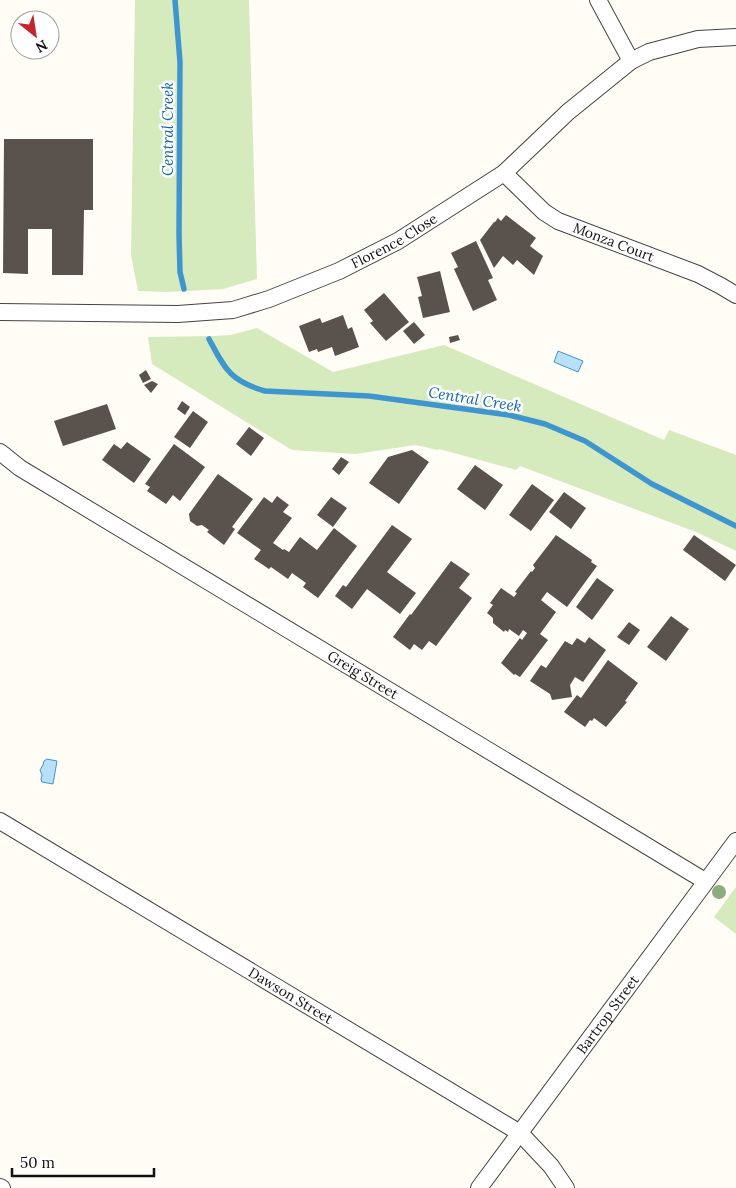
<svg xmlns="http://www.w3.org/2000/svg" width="736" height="1188" font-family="Lora,serif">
<rect width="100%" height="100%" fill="#fffdf5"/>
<!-- green -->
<path fill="#d5ebbd" d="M135,0H249L257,279L223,289L168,292L138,291L131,255Z
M257,328L333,372L444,345L664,440L669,430L736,455V551L696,532L520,466L516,470L439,449L438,450L416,445L355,454L292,450L152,364L148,337L214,336L231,335Z
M736,887V934L714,917Z"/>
<!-- water -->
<path fill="#b9e0f7" stroke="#3f96cf" d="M558,351L583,361L578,372L554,362Z
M47,759L57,761L53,784L42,782L41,779L42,775L40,770L43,765L44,761Z"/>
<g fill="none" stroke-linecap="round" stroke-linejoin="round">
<!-- stream -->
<path stroke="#3f96cf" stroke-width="5.5" d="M175,0L180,62L179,234L180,272L184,289
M209,339C225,369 230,381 265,391L369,396L509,415L545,424L585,441L652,484L736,526"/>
</g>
<!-- building -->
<path fill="#5a524d" d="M4,139H93V210H84L83,275H52V229H28V274L3,273Z
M506,215L536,238L530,246L543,256L534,275L517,260L513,265L503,256L494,268L480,240L494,222H495L498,218L501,221Z
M476,241L493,278L488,280L497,300L473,311L454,269L458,267L451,253Z
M440,271L450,312L423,318L418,297L422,296L417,277Z
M384,293L409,322L386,341L370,323L373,321L364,310Z
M343,315L348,329L352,327L359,347L335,356L332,347L318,352L317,349L309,352L299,326L320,318L322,323Z
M414,322L425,335L414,344L403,331Z
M458,335L460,340L450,343L449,337Z
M146,370L151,379L143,383L139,375Z
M152,381L158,384L151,393L144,385Z
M182,401L190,407L185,415L177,409Z
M107,404L116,429L63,446L54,421Z
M193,411L208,422L190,448L174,437Z
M249,427L264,438L251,456L236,444Z
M127,442L151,459L134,483L102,460L114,444L121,449Z
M174,444L205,467L180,501L173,495L166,504L147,491L150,487L145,484Z
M412,450L429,462L399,504L369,483L388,457Z
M341,457L349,462L339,475L332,469Z
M475,465L503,485L485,510L457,489Z
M218,474L253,499L232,527L235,529L224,545L207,532L209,530L202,525L197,526L190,521L189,514Z
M532,484L554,500L531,531L509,515Z
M564,492L586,508L571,529L549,512Z
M277,496L289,505L283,512L292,518L273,543L283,550L284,549L289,552L300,537L317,550L334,528L357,546L318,598L303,587L306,583L292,573L288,579L271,567L269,569L254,559L261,550L237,533L264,497L272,503Z
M331,497L347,508L333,527L317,515Z
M392,525L412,539L387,572L416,593L400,614L367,589L352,609L335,596L343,585L346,587Z
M556,535L592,560L591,562L597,566L567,607L547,592L541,600L556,612L540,634L548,640L520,677L515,674L514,675L501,663L520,638L522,640L527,633L523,630L519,636L509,629L508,632L505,630L504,632L493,623V618L487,613L493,605L490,603L501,588L514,597L517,593L515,592L531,571L532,572L535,568L533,565Z
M694,535L736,565L725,581L683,550Z
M451,561L470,574L459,588L472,598L436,646L429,641L422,650L414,644L410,650L393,637L410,614L411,615Z
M597,578L614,590L592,620L576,607Z
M671,616L689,629L666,661L647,647Z
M629,622L640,630L629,645L617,637Z
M589,637L606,650L583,682L575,677L570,685L572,697L552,700L550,694L530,681L541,665L546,668L565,641L572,645L577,638L585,643Z
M608,660L638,683L625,701L627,702L606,727L594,718L592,721L590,720L585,727L564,712L577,695L581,698Z"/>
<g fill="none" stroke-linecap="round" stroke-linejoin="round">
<!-- minor casing -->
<g stroke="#444" stroke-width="18">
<g id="minor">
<path d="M598,0L631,61"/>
<path id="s1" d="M504,173L544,212L558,221L698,274L721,286L736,295"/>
<path id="s2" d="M0,312L178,314L233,310L269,299L339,271L398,241L504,173L568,112L631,61L649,52L698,39L736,37"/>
<path id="s3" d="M0,452L20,468L705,881"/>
<path id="s4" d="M0,821L520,1133L551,1166L566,1188"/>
<path d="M0,1187L2,1188"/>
<path id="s5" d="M479,1188L736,841"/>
</g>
</g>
<!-- minor -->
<use href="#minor" stroke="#fff" stroke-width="16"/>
</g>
<!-- trees -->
<circle fill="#8dad7f" cx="719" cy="892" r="7"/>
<g text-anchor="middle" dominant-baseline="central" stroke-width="5" stroke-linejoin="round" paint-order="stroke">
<!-- street labels -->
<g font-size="14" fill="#111" stroke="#fff">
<text stroke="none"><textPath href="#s2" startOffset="409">Florence Close</textPath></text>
<text stroke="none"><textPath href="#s1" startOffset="132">Monza Court</textPath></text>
<text stroke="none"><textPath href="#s3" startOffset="426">Greig Street</textPath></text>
<text stroke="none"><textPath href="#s4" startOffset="339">Dawson Street</textPath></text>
<text stroke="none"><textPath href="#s5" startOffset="216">Bartrop Street</textPath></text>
</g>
<!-- water labels -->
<g font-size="15" font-style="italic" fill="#1768a6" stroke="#fff">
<text transform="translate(167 129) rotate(-90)">Central Creek</text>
<text transform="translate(475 399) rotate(9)">Central Creek</text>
</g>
</g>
<!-- north arrow -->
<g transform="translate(35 35) rotate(150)"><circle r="24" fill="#ffffff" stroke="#a0a0a0"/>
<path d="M0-4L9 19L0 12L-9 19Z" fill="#c4262e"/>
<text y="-8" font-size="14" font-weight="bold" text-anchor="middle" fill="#111111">N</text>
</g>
<!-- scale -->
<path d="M12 1168v8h142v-8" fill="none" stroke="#111111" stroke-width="2.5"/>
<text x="20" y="1168" font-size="15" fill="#111111" stroke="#ffffff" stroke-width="4" paint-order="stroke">50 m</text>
</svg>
